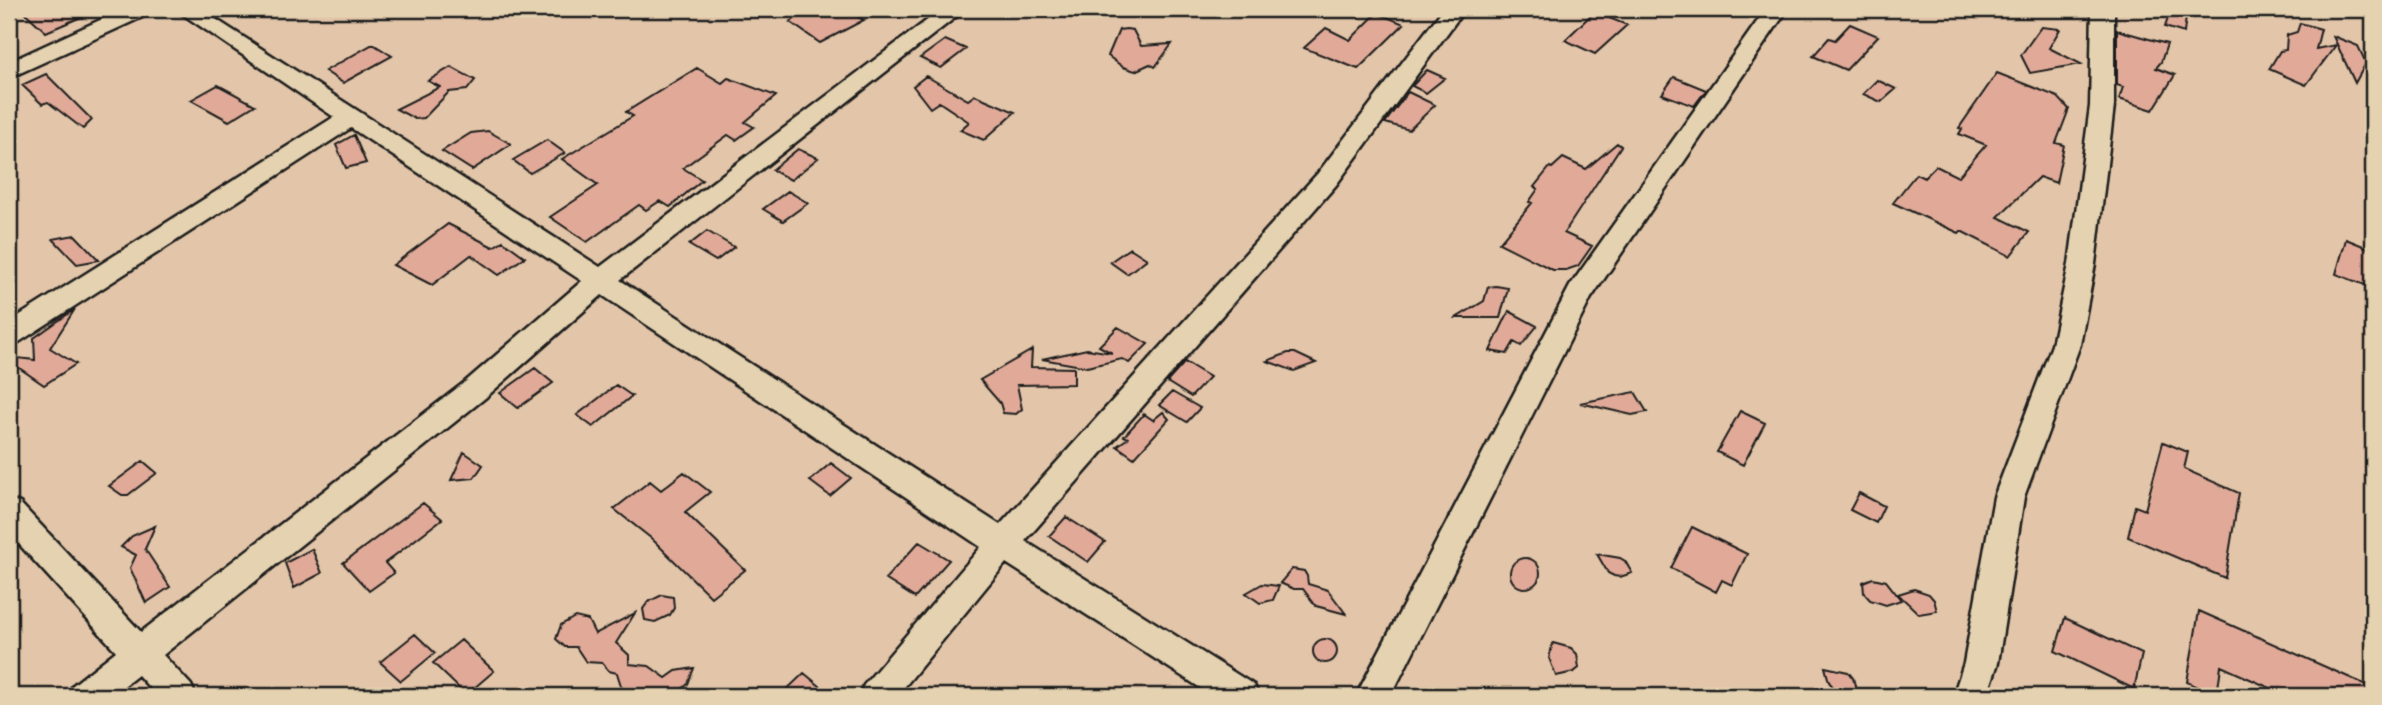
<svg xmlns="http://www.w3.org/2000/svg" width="2382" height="705" font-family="Dekko,sans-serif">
<rect width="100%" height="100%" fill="#e3c6a9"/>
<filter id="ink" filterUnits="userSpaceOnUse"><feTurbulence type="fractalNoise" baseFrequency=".0143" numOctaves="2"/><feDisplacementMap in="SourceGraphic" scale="14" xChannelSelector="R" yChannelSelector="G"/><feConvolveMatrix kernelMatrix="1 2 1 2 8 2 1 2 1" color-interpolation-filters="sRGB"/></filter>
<g filter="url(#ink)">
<!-- building -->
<path fill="#e1aa98" stroke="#1c1c1c" stroke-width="2" d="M21,9H100L46,32Z
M811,9H843L864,20L820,43L790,22Z
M2171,9H2187L2184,33L2165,27Z
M1594,12L1627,25L1595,54L1565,40Z
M1377,13L1404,24L1358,69L1304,48L1326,28L1350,40Z
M2300,23L2321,29L2316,49L2336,45L2306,85L2269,69L2280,51L2286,50L2287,35L2297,32Z
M1850,24L1878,36L1846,70L1813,56L1829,38L1835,40Z
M2041,27L2060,29L2049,48L2081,64L2030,73L2021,55Z
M1126,29L1133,30L1141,46L1172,44L1155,67L1150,64L1135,71L1123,67L1108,56L1119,30Z
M2117,30L2167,44L2161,62L2156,68L2175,75L2153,110L2119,99L2123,87L2117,85Z
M2333,36L2358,46L2366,63L2355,83Z
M945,40L966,49L941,68L920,58Z
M373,44L392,56L343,83L325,71Z
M451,67L475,80L467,90L449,92L424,118L415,119L396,109L440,87L428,81Z
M697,68L722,83L728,78L776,96L745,122L754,127L736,140L728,135L683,168L702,180L670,207L660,201L646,210L639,205L587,242L550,217L598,185L562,159L633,116L626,112Z
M1427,70L1445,78L1426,93L1412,86Z
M1997,73L2058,97L2069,109L2056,143L2064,145L2056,183L2039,177L1998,217L2029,232L2010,256L1961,231L1959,233L1893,203L1916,174L1924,178L1936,166L1958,177L1986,145L1959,134L1962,129L1959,128Z
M46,74L92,120L83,129L48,102L42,104L22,85Z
M926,76L968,100L975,95L1015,112L984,140L960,130L969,122L939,102L930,108L913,86Z
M1674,77L1706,90L1694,106L1662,94Z
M1877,80L1896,89L1881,102L1863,94Z
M218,85L255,105L229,121L191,100Z
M1408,92L1435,105L1409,130L1385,123Z
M488,131L511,144L472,170L442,151L471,133Z
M354,135L366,163L346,168L336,145Z
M547,140L565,153L530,173L513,160Z
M1617,143L1621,146L1564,233L1592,246L1578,266L1566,270H1553L1499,243L1532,203L1529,202L1538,189L1534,187L1550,167L1552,168L1563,158L1586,169Z
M798,149L818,158L791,180L772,170Z
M788,191L808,203L783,221L763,209Z
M448,224L493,247L503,241L525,257L499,275L471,255L432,285L393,265Z
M707,231L734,247L716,261L689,245Z
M75,235L99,260L77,264L53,239Z
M2346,239L2373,250V288L2336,274Z
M1130,248L1147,259L1127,274L1110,262Z
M1496,286L1508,288L1500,318H1456L1484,301L1488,287Z
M75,309L50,348L76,364L44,385L9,361V357L35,360L34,338Z
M1509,311L1537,326L1521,346L1514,342L1507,354L1490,351Z
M1118,327L1148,344L1129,363L1122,359L1087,367L1042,359L1087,349L1112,353L1099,346Z
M1032,350L1031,367L1074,368V384L1017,385L1022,409L1016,414L1003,413L1000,403L980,380Z
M1288,353H1295L1316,363L1294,371L1267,361Z
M1185,362L1210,377L1191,397L1167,382Z
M535,368L553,383L518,408L500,393Z
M616,385L632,396L593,427L577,415Z
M1172,392L1200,408L1187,422L1159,405Z
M1635,392L1647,412L1632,415L1580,403Z
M1740,411L1765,423L1743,465L1717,452Z
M1163,412L1169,419L1134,458L1117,446L1128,438L1124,436L1144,414L1153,420Z
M2163,442L2188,452L2184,469L2239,493L2225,578L2128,537L2135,506L2145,510Z
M464,452L483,465L474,478L451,480Z
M143,461L157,473L128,495H122L109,486Z
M831,463L851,478L830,496L810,481Z
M684,472L710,492L685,512L745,570L711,597L652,539L614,509L650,481L661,490Z
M1859,493L1884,506L1876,523L1850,510Z
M423,503L442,519L385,563L394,573L369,591L343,563Z
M1066,517L1105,542L1088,562L1049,536Z
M155,526L145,549L170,587L146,603L130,568L136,555L121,547L132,536Z
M1692,527L1747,554L1732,585L1722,580L1716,592L1671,568Z
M919,542L949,560L915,598L885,579Z
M312,549L322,573L294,588L285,563Z
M1597,554L1620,558L1625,561L1632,573L1620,577L1614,576L1608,573Z
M1510 573a15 15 0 1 1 30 0a15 15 0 1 1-30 0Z
M1292,569L1304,571L1307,576L1308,584L1328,590L1346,614L1316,606L1303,589H1294L1280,583Z
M1873,578L1886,581L1901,600L1886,605L1870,600L1864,593L1863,582Z
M1262,584L1279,586L1273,600L1260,603L1246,593Z
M1914,589L1929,594L1934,600L1937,611L1919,614L1898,594Z
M662,595L673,597L674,608L670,615L655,622L645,620L643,609L648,602Z
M2199,611L2373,688V696H2288L2221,666L2217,696L2187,682Z
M635,613L616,643L629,655V664L649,666L666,678L676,671L694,668L688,684L682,689L628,696L623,692L617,673L609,671L602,663L586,662L576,647H565L556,639L561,625L575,617L588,620L595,634Z
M2065,618L2142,654L2134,689L2055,651Z
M415,634L435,653L401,681L380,662Z
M1313 651a12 12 0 1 1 24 0a12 12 0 1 1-24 0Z
M461,640L494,671L466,695L433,663Z
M1553,643L1571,648L1577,654L1579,668L1574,672L1556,676L1549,658Z
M1825,667L1848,672L1853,678L1857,693L1834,688L1829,682Z
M804,673L832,696H780Z"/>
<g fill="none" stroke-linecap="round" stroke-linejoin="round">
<!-- minor casing -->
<g stroke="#1c1c1c" stroke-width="5">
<path id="minor" d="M124,9H152L149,14L9,78V62Z
M175,9H200L600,267L942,9H966L620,280L1000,525L1318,173L1443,9H1465L1336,185L1025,541L1254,685L1259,696H1213L1006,563L897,696H859L864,685L981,547L602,295L485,398L163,655L191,685L196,696H157L138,675L111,696H68L73,685L116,651L9,533V499L20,503L141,632L465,382L582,281L351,128L19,342L9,345V322L334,117Z
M1766,9H1788L1591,298L1391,696H1356L1570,286Z
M2092,9H2114V106L2095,264L2080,345L2024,497L1998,663L1987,696H1953L1964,663L1994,497L2052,345L2069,264L2090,106Z"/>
</g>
<!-- minor -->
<use href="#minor" fill="#e4d2b0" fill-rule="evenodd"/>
</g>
</g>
<!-- margin -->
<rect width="2382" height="705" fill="none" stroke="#e4d2b0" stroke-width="35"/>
<rect x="18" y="18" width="2347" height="670" fill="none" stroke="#1c1c1c" stroke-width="2.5" filter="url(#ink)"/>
</svg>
